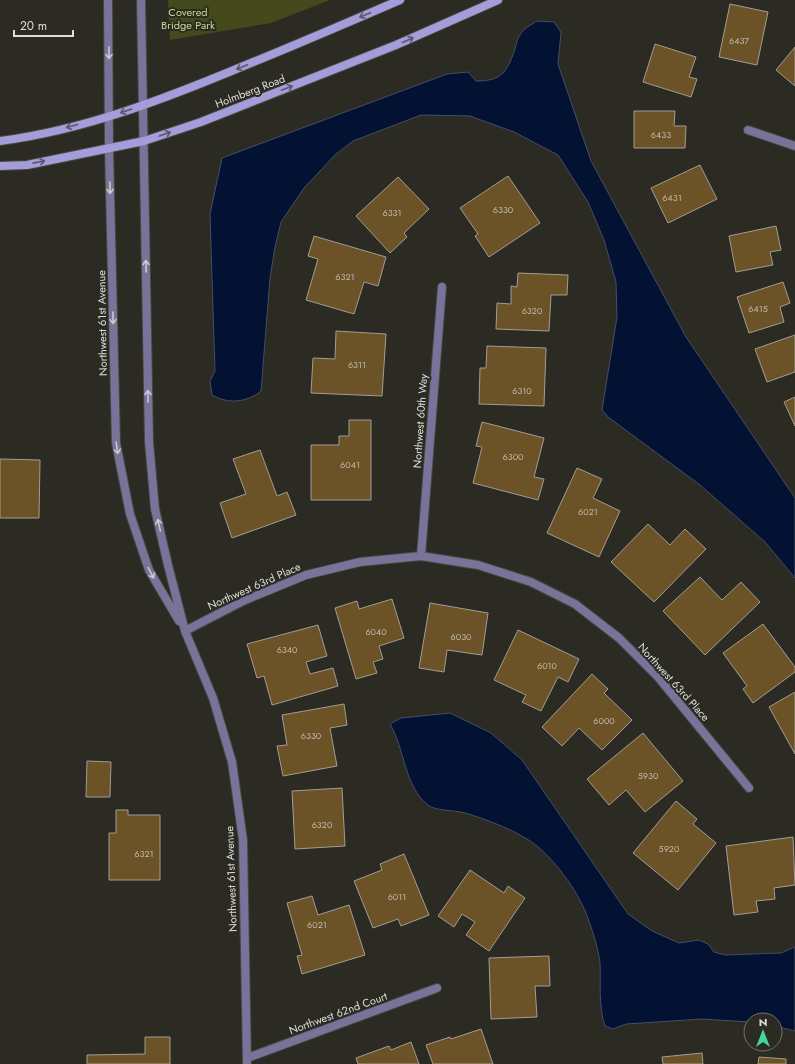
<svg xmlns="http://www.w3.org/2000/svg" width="795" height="1064" font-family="Jost,sans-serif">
<rect width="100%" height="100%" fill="#2b2a23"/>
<!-- green -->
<path fill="#454a1d" d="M168,0H330L271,23L170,40Z"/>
<!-- water -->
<path fill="#031132" stroke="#454e64" d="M537,21L554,22L561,32L558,64L591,161L686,337L795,498V578L765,542L700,485L608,417L602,410L617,317L616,282L604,240L588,202L558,155L514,132L470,116L421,115L353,141L335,155L304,188L281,222L275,247L270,278L261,391C246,403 228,404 212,395L210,381L215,371L210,214L222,158L447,74L468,72L476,81C501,81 507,73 515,49C516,45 517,39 520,35C524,28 531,25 537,21Z
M450,713L491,733L522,760L628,914L652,931L679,943L699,940L708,944L714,952L725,955L781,953L795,947V1031L775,1026V1020H751V1022L702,1019L626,1024L613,1029L605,1026C598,1005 601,984 600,963C599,950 591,926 586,913C576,889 557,863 537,846C520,832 486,819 465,813C454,810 435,811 428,805C404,786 405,749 390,724L401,718Z"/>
<!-- building -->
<path fill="#6b5327" stroke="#a29d95" d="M730,4L768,12L757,65L719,57Z
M655,44L696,57L689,77L697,79L691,97L643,82Z
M795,47V86L776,70Z
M634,111H675L674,126H686L685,148H634Z
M700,165L717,199L668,223L651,188Z
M508,176L540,223L489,257L475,236L478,234L460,208Z
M398,177L429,209L404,233L407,237L390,253L356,216Z
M776,226L781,250L770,252L773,265L736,272L729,236Z
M314,236L386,257L378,286L364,282L354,314L306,300L318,259L308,256Z
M518,273L568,275L567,295H551L549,331L496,329L497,303L511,304V286L517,287Z
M783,282L790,303L780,307L784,322L749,333L737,297Z
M336,331L386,334L382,396L311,393L313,358L335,359Z
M795,335V372L767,382L755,349Z
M487,346L546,348L544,406L479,404L480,368H486Z
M795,397V426L784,402Z
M349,420H371V500H311V445H339V436H349Z
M482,422L544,438L534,477L544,479L538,500L473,483L482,447L476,446Z
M260,450L277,496L287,492L296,515L232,538L220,503L246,494L233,459Z
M0,459L40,460L39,518H0Z
M577,468L602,479L593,498L620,511L599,557L547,533Z
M648,524L670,545L685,529L706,549L654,602L611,562Z
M700,577L722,600L741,582L760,602L705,655L663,611Z
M392,599L404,638L379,646L383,659L373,662L377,673L356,679L335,608L357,601L359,609Z
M430,603L488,613L482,655L447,650L444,672L419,668Z
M763,624L795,667V672L753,703L743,689L747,686L723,653Z
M318,625L327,656L306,662L310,674L333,668L338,686L272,705L264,676L257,678L247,644Z
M518,630L579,659L568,682L558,677L541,711L522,702L526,695L494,680Z
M592,674L608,689L604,693L632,720L602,750L579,728L562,746L542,727Z
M795,692V754L769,707Z
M344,704L347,725L330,728L337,766L283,776L277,746L287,745L282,715Z
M643,733L683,781L645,812L626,790L609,805L587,779Z
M87,761L111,762L110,797H86Z
M342,788L345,846L295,849L292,791Z
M676,801L697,819L693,824L716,843L678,890L633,853Z
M116,810H128V815H160V880H109V833H116Z
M793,837L795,885L774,888L775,899L756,901L758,912L734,915L726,846Z
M404,854L429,915L401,926L398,919L373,928L354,881L382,870L380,864Z
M470,870L504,893L508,886L525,898L489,951L466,935L475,922L462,914L454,927L438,916Z
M312,896L318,915L349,905L365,955L302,974L297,956L302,955L287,903Z
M549,956L550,986H535L537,1017L491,1019L489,958Z
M481,1029L493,1064H433L426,1045L450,1037L451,1039Z
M145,1037H170V1064H87V1055L145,1054Z
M411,1042L419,1064H358L356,1058L389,1046L391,1050Z
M702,1053L703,1064H663L662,1057Z
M759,1057L786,1059V1064H758Z"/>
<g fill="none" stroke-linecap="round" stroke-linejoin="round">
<!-- street casing -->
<g stroke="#484740" stroke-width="10">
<path id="street" d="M108,0L109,149L116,443L130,514L149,570L179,621
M141,0L149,442L155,509L168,565L185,631L213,698L232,762L243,840L247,1064
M748,130L795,146
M421,556L442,287
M185,631L243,601L306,575L360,562L421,556L478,565L531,582L575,604L619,638L658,677L749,788
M247,1058L437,988"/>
</g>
<!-- secondary casing -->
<g stroke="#484740" stroke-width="10">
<path id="secondary" d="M0,141C85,130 167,98 246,65C298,44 349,22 400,0
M0,166L27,165L144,141L201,122L396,45L498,0"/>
</g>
<!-- street -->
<use href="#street" stroke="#777399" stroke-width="8"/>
<!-- secondary -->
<use href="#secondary" stroke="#a39dd9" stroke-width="8"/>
</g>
<!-- one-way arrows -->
<defs><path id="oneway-shaft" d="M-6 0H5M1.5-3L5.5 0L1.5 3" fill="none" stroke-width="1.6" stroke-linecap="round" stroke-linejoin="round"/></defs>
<g stroke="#5b586c">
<use href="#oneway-shaft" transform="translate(365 15) rotate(157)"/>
<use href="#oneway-shaft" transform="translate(408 40) rotate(-24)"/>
<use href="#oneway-shaft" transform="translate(242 67) rotate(157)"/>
<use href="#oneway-shaft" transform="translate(287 88) rotate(-21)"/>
<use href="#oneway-shaft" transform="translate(126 111) rotate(161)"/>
<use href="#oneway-shaft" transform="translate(72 126) rotate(165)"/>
<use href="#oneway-shaft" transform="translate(165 134) rotate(-19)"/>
<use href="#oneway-shaft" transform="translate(39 162) rotate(-11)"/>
</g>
<g stroke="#cac9cc">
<use href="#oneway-shaft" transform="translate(109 53) rotate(90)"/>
<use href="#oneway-shaft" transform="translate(110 188) rotate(89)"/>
<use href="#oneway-shaft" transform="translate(146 266) rotate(-91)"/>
<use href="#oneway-shaft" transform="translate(113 318) rotate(89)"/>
<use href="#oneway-shaft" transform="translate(148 396) rotate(-91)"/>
<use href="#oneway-shaft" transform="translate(117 448) rotate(81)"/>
<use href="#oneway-shaft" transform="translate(159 525) rotate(-103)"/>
<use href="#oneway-shaft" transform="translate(151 573) rotate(62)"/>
</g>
<g text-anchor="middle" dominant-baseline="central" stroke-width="4" stroke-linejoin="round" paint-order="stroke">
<!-- number labels -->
<g font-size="9" fill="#c2bbac">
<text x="739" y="40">6437</text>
<text x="661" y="134">6433</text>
<text x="672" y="197">6431</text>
<text x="503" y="209">6330</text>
<text x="392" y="212">6331</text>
<text x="345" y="276">6321</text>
<text x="758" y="308">6415</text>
<text x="532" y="310">6320</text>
<text x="357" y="364">6311</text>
<text x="522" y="390">6310</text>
<text x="513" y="456">6300</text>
<text x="350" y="464">6041</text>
<text x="588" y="511">6021</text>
<text x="376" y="631">6040</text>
<text x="461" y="636">6030</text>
<text x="287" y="649">6340</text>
<text x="547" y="665">6010</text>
<text x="604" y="720">6000</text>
<text x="311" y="735">6330</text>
<text x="648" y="775">5930</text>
<text x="322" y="824">6320</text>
<text x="669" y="848">5920</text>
<text x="144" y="853">6321</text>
<text x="397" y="896">6011</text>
<text x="317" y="924">6021</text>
</g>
<!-- park labels -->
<g font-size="11" fill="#ceda8e" stroke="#2b2a23">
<text x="188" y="12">Covered<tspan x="188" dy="13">Bridge Park</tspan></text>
</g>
<!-- street labels -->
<g font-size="11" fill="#dfded9" stroke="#2b2a23">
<text transform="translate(250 91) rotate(-21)">Holmberg Road</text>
<text transform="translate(102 323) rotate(-91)">Northwest 61st Avenue</text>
<text transform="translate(420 421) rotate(-86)">Northwest 60th Way</text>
<text transform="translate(254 586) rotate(-24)">Northwest 63rd Place</text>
<text transform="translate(674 682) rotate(48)">Northwest 63rd Place</text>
<text transform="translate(231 879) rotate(-92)">Northwest 61st Avenue</text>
<text transform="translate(338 1013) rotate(-20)">Northwest 62nd Court</text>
</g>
</g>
<!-- north arrow -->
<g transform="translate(763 1032)"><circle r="19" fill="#2b2a23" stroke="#73726c"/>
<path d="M0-3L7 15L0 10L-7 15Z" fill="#45d49f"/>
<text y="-6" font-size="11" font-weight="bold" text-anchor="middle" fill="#dfded9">N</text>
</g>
<!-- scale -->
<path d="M14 30v6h59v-6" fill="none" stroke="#dfded9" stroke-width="2"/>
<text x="20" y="30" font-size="12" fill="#dfded9" stroke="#2b2a23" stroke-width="3" paint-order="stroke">20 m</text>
</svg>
